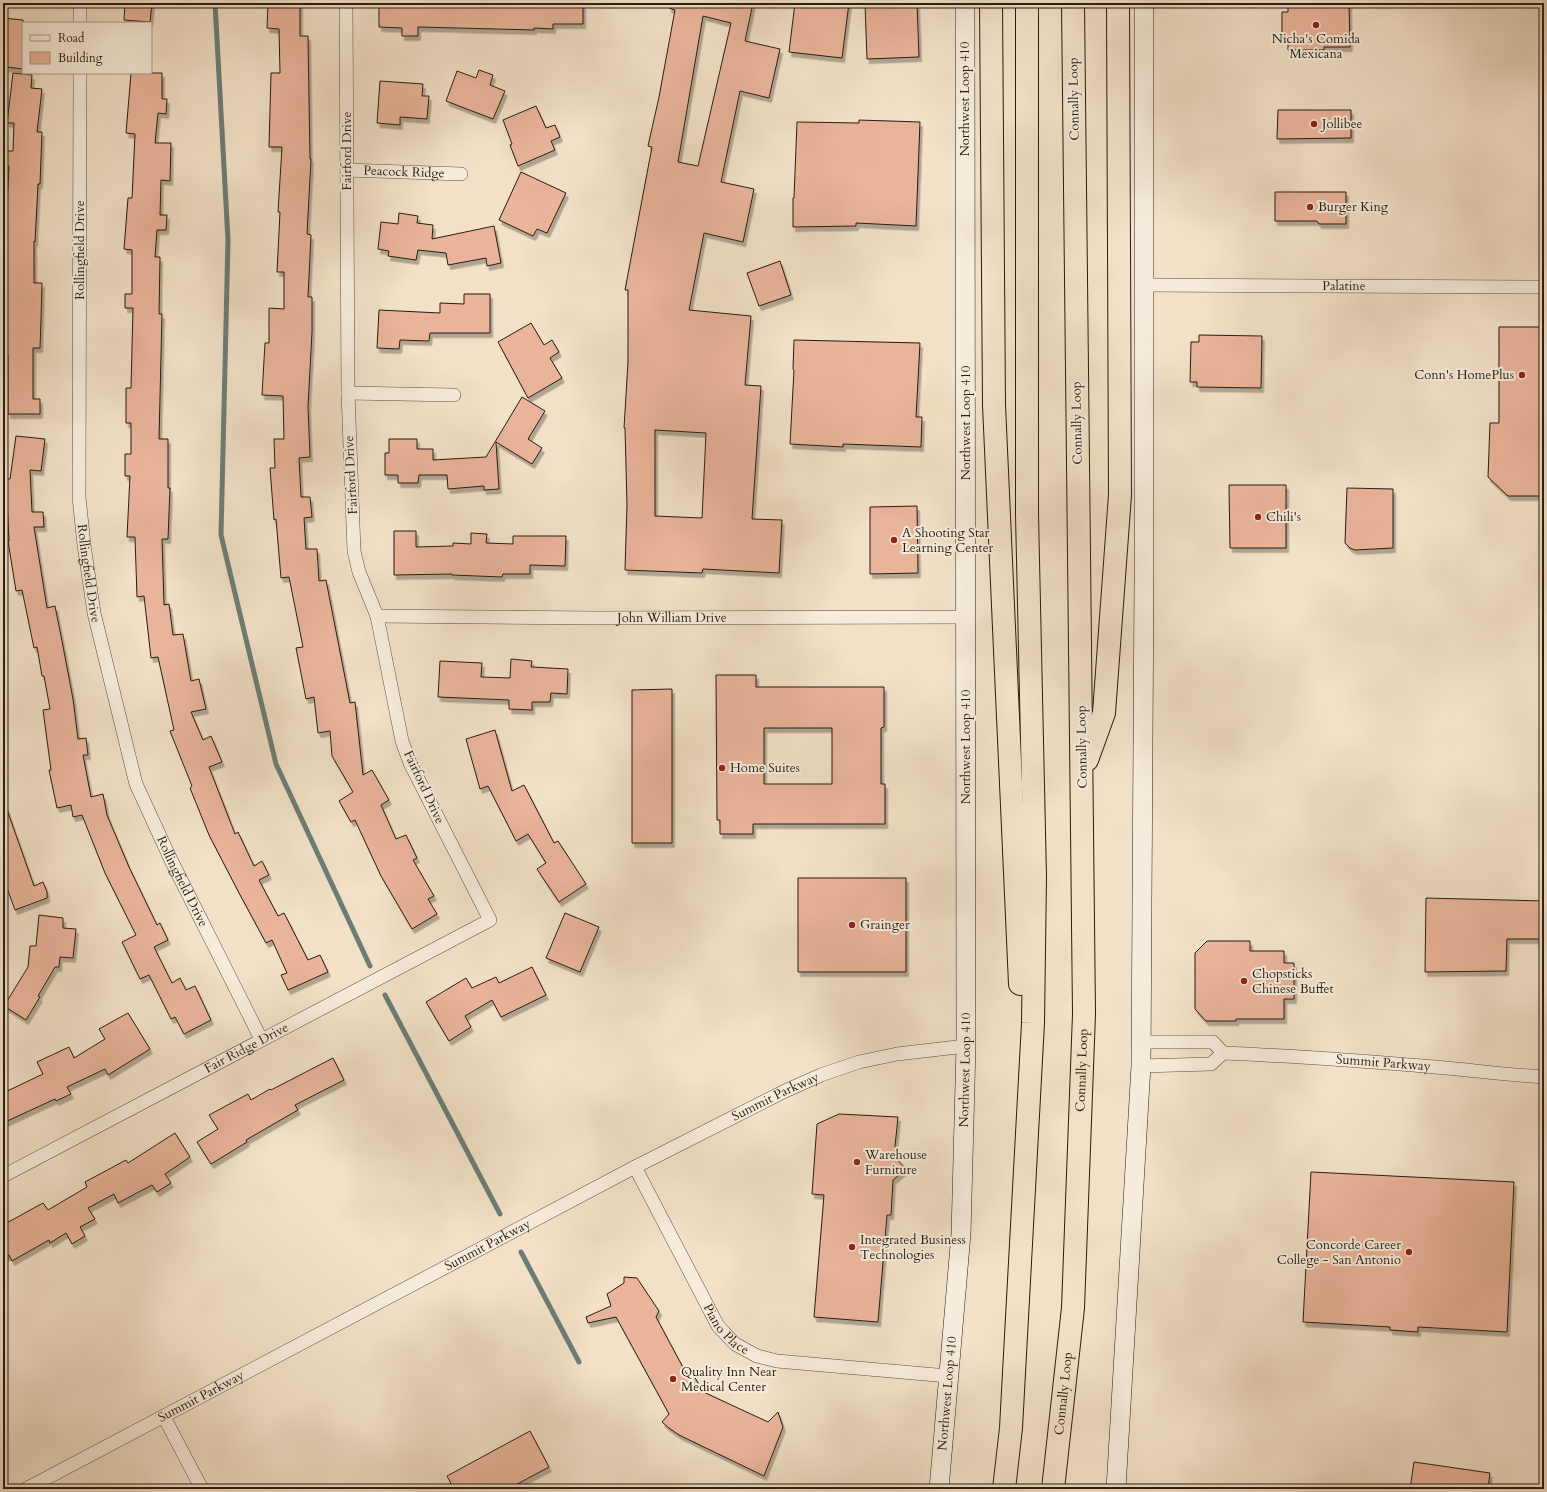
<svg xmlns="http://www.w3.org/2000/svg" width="1547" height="1492" font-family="Cardo,serif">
<defs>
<filter id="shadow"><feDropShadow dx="2.5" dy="4.5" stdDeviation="0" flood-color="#0004"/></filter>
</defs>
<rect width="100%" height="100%" fill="#f2e1c7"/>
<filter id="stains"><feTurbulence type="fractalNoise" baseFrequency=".005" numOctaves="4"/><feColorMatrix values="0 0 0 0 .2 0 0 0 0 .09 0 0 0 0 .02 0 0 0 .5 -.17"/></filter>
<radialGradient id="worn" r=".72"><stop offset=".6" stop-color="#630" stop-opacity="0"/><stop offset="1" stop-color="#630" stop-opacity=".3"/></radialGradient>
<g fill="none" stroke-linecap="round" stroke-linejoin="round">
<!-- stream -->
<path stroke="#6c7d76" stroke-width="5" d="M215,3L228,240L221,535L276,764L370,966
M385,995L500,1214
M521,1252L579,1362"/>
</g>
<!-- building -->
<path fill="#eab49b" stroke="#261c12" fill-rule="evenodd" filter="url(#shadow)" d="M125,3H152L150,22L124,20Z
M268,3H300V36H308L310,159H311L307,234L311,235L308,297H312V332L308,406L310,457L299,458L301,497H310L312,517L304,518L306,549H317L319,581L326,580L350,703L355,702L363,775L372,770L389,800L381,805L396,839L406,835L417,858L413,860L434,896L428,899L437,914L412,929L381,876L355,820L351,822L339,801L353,792L332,756L330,731L318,733L314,697L306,699L296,648L303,647L289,577L281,578L276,519L274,520L270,468H275L274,439H284L283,396L262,395L265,343H269V308L284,309V272H277L280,212H278L282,147H269L271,73H280L279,29L267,28Z
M379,3H583V24H553V29L534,28V30L418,27V36H402V28L379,27Z
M669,3H753L745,41L780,49L769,98L740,91L721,182L754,189L743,242L704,233L689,310L751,316L745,385L761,386L752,519L782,520L779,573L703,569L702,573L625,570L627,505L625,428H624L628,362V290H625L652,147L648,146L659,97L675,10L669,8ZM703,16L731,23L698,166L678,162ZM655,430L706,433L702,518L655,516Z
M795,3H849L842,58L789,52Z
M865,3H917L919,57L867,59Z
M1288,3H1349L1350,47H1324V50H1288V37H1282V12H1288Z
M3,18L23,20V69L6,67L7,58H3Z
M479,70L493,75L490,85L505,91L493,119L446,101L457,71L476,78Z
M13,73L32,75L31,88L42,89L37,132H42L40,184H38L35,242L34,241V283H42L41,319L40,348H33V399H40V414H8V355H3V247H5L9,166H5V151H13L14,123H7Z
M131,73H162V99H167L166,114L158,113L155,143H171L170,181L161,180L160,215H167L166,230H157L155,257H160L159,314H162L159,439H168V488H170L168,539H162L164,605L169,604L173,635L183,634L191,681L199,679L206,709L191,712L203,740L211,736L222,762L209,767L235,834L238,832L254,866L262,861L269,875L259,880L278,916L284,913L308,960L320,955L328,972L288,990L281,975L287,973L272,940L266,943L238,891L209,835L190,788L192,786L170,731L174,730L158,657L151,658L144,596L137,597L135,537H127L130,476H125V454H131V423H126V388H131L133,308H125V294H132V250L124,249L128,198H132L135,134L126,133Z
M380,81L423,84L422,96H429L427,119L400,117V125L377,123Z
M536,106L546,128L555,125L560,137L551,141L555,150L518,166L510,145L512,144L503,120Z
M1278,110H1351V138L1277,139Z
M859,120L920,122L916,226L856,223V226L793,227V198H794L797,122L859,123Z
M521,172L566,193L547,233L537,229L533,236L499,220Z
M1275,192H1346V224H1319L1317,221H1275Z
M399,213L418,216L417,223L433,225L432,239L494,226L501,263L487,266L486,258L448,265L446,253L418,250L416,260L388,256L389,251L378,249L381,222L398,224Z
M780,261L791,295L759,306L747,273Z
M464,294H490V333H430L429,341L400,340L399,349L377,348L379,310L440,313V303L464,304Z
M531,323L544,345L552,340L559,352L550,358L562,378L528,398L498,342Z
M1499,327H1544V486H1541V496H1508L1488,477L1490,423H1499Z
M1199,335L1262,336L1261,388L1197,387V382H1190L1191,342H1199Z
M794,340L920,343L916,417H922L921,447L843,444V447L790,444L794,370L793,369Z
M522,397L545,411L528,439L542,448L532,464L496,442L499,489L484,490V486L448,489L447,475H419L418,483H398V475H385V453H389V439H417V449H433V460L486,457Z
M16,436L45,439L41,471L30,470L32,512H43L44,527H34L47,608L55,606L62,641L73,699L78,739L86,738L88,755H83L91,797L103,794L107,815L129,867L157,925L160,923L168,940L154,947L172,983L180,978L186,990L195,986L211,1020L184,1034L175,1017L171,1019L149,975L140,979L122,942L136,935L105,873L82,815L73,817L71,805L57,808L49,770H51L43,710L50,709L44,676H42L37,647L34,648L22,590L16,591L8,541H9L6,479H10Z
M1229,485H1286V548H1230Z
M1347,488L1393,489V548L1355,550L1350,548L1345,543Z
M917,506L918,573L870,574V507Z
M394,531H416V547L453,546V543L471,544V533L487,534L486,543L513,544V536H566L565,566L530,565V574H503L502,577L452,575V574L394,575Z
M511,659L532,661L531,667L568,669L567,694L551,693L550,702H532V710L509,709V700L438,697L440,661L482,663L481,677L510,678Z
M716,675H756V687H884V727L881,728V784H885V824H753V834H720V820H717ZM764,728H832V784H764Z
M672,689V843H632V690Z
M495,730L512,791L524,785L554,843L558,841L586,884L559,902L537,869L546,863L528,834L516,841L488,786L480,789L466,739Z
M3,804H5L34,886L43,882L47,892V898L15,910L3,877Z
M798,878H906V972H798Z
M1426,898L1544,901V939H1507L1506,971L1425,972Z
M565,913L599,927L580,972L546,958Z
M39,915L63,918V928L76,929L73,958L60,957L59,967H55L38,996L40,997L26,1020L4,1006L28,967L30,946H36Z
M1207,941H1250V951H1284V963H1294V999H1284V1019H1236V1021H1206L1195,1009V953Z
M532,967L546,995L501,1017L492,1000L465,1016L471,1027L449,1041L426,1002L466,978L472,988L496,977L499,983Z
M128,1013L150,1049L108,1075L105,1069L67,1087L71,1094L56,1101L55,1099L3,1123V1093L43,1074L37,1062L69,1047L74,1058L105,1039L99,1029Z
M333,1058L344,1080L295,1105L298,1110L246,1140L247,1142L211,1164L197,1142L218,1129L209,1115L248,1094L251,1100L270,1089L271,1090Z
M839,1114L898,1117L894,1156L906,1169L893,1180L891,1215H887L878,1322L814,1317L824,1195L812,1194L817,1124Z
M175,1133L190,1157L165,1174L171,1183L157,1192L152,1185L118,1203L114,1194L88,1208L95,1219L80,1227L85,1236L72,1244L66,1233L50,1243L49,1240L12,1261L9,1255L3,1258V1225L43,1203L48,1210L87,1187L85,1182L126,1160L128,1163Z
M1311,1172L1514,1182L1507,1332L1418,1327V1332L1390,1330V1327L1303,1322Z
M624,1277L637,1278L659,1311L656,1317L686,1373L694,1376L698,1383L697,1389L768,1422L778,1412L783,1427L764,1476L679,1435L669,1428L662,1422L669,1414L616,1317L588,1323L586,1317L611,1306L607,1294L624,1283Z
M530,1431L549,1467L508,1489H454L447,1476Z
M1414,1462L1490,1473L1488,1489H1410Z"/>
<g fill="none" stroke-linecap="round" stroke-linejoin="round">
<!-- minor casing -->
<g stroke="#594d3f" stroke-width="14">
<g id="minor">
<path d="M80,23V3"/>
<path id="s1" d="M80,73L79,497L84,545L94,613L136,784L170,858L261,1039"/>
<path id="s2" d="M347,170L461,174"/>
<path id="s3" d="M1144,285L1544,287"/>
<path d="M348,393L454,395"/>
<path id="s4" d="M377,616L597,618L966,617"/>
<path d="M1142,1042H1213L1223,1053"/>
<path id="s5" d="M1141,1066L1211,1064L1223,1053C1294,1056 1364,1061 1435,1067C1471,1070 1507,1075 1544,1077"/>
<path id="s6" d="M635,1167L718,1326L735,1344L757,1356L777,1361L948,1376"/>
<path id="s7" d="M3,1176L490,920L410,763L402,741L377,616L359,572L354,551L348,393L346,3"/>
<path d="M164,1417L202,1489"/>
<path id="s8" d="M26,1489L635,1167L785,1091L821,1075L859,1062L897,1054L966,1046"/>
</g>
</g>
<!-- secondary casing -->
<g stroke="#261c12" stroke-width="20">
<g id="secondary">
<path id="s9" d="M939,1489L961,1234L966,1046L965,3"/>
<path d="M1116,1489L1141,1066L1144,578V3"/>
</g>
</g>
<!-- motorway casing -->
<g stroke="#261c12" stroke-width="24">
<g id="motorway">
<path d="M991,3L994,405L1020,984"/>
<path d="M1087,760L1104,713L1120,495L1118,3"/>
<path d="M1004,1489L1011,1428L1033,1023L1035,877L1027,514V3"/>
<path id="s10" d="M1053,1489L1073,1308L1084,1014L1073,3"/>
</g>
</g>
<!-- minor -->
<use href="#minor" stroke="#f7ecdb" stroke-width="13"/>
<!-- secondary -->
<use href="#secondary" stroke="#f7ecdb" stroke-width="19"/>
<!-- motorway -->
<use href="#motorway" stroke="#f2e1c7" stroke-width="22"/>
</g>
<!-- markers -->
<g fill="#8f2418" stroke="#f7ecdb" stroke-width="1.5">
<circle cx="1316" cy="25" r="4"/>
<circle cx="1314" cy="124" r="4"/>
<circle cx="1310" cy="207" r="4"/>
<circle cx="1522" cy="375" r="4"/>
<circle cx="1258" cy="517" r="4"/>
<circle cx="894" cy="540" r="4"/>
<circle cx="722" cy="768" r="4"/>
<circle cx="852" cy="925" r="4"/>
<circle cx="1244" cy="981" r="4"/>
<circle cx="857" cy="1162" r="4"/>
<circle cx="852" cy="1247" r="4"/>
<circle cx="1409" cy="1252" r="4"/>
<circle cx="673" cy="1379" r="4"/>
</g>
<g text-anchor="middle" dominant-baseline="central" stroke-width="4" stroke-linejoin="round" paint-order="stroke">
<!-- poi labels -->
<g font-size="13" fill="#261c12" stroke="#f7ecdb" text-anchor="start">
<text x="1316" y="39" text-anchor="middle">Nicha's Comida<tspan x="1316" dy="15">Mexicana</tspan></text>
<text x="1322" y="124">Jollibee</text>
<text x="1318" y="207">Burger King</text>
<text x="1514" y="375" text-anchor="end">Conn's HomePlus</text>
<text x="1266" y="517">Chili's</text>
<text x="902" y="533">A Shooting Star<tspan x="902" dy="15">Learning Center</tspan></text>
<text x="730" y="768">Home Suites</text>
<text x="860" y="925">Grainger</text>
<text x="1252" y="974">Chopsticks<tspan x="1252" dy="15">Chinese Buffet</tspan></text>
<text x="865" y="1155">Warehouse<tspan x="865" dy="15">Furniture</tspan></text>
<text x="860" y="1240">Integrated Business<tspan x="860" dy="15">Technologies</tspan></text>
<text x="1401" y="1245" text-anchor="end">Concorde Career<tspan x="1401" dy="15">College - San Antonio</tspan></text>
<text x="681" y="1372">Quality Inn Near<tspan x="681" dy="15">Medical Center</tspan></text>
</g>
<!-- street labels -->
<g font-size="13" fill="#261c12" stroke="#f7ecdb">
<text transform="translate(965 99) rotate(-90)">Northwest Loop 410</text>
<text transform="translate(1074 99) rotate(-91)">Connally Loop</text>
<text transform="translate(347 151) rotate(-90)">Fairford Drive</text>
<text stroke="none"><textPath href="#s2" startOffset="57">Peacock Ridge</textPath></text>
<text transform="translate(80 250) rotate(-90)">Rollingfield Drive</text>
<text stroke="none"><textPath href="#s3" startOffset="200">Palatine</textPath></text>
<text transform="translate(966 423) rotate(-90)">Northwest Loop 410</text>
<text transform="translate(1077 423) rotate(-91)">Connally Loop</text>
<text transform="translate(351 475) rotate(-93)">Fairford Drive</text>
<text stroke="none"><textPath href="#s1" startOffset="501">Rollingfield Drive</textPath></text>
<text stroke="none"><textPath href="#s4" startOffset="295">John William Drive</textPath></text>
<text transform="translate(966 747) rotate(-90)">Northwest Loop 410</text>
<text transform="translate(1082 747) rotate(-91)">Connally Loop</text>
<text transform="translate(424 787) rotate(65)">Fairford Drive</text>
<text stroke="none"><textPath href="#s1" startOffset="825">Rollingfield Drive</textPath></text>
<text stroke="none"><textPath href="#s7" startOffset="275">Fair Ridge Drive</textPath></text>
<text stroke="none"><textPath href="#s5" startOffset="247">Summit Parkway</textPath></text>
<text stroke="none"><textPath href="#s9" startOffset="420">Northwest Loop 410</textPath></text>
<text stroke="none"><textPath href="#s10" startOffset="420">Connally Loop</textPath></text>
<text stroke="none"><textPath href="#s8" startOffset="846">Summit Parkway</textPath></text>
<text stroke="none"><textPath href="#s8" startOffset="522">Summit Parkway</textPath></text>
<text stroke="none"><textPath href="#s6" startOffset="187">Piano Place</textPath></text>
<text stroke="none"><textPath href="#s9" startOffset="96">Northwest Loop 410</textPath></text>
<text stroke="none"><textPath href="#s10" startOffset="96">Connally Loop</textPath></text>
<text stroke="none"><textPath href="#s8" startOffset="198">Summit Parkway</textPath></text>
</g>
</g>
<!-- margin -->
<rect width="1547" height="1492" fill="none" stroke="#f2e1c7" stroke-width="16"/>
<rect x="4" y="4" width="1539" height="1484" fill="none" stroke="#261c12" stroke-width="2"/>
<rect x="8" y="8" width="1531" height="1476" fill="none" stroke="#261c12"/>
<!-- legend -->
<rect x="22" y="22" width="130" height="52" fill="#f7ecdb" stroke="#a3998b"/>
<rect x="30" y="35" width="20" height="6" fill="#f7ecdb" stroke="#a3998b"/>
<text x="58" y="42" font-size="12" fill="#261c12">Road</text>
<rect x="30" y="52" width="20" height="12" fill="#eab49b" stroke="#a3998b"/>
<text x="58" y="62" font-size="12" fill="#261c12">Building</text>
<rect width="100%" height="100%" filter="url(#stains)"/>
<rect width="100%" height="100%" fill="url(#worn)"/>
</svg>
